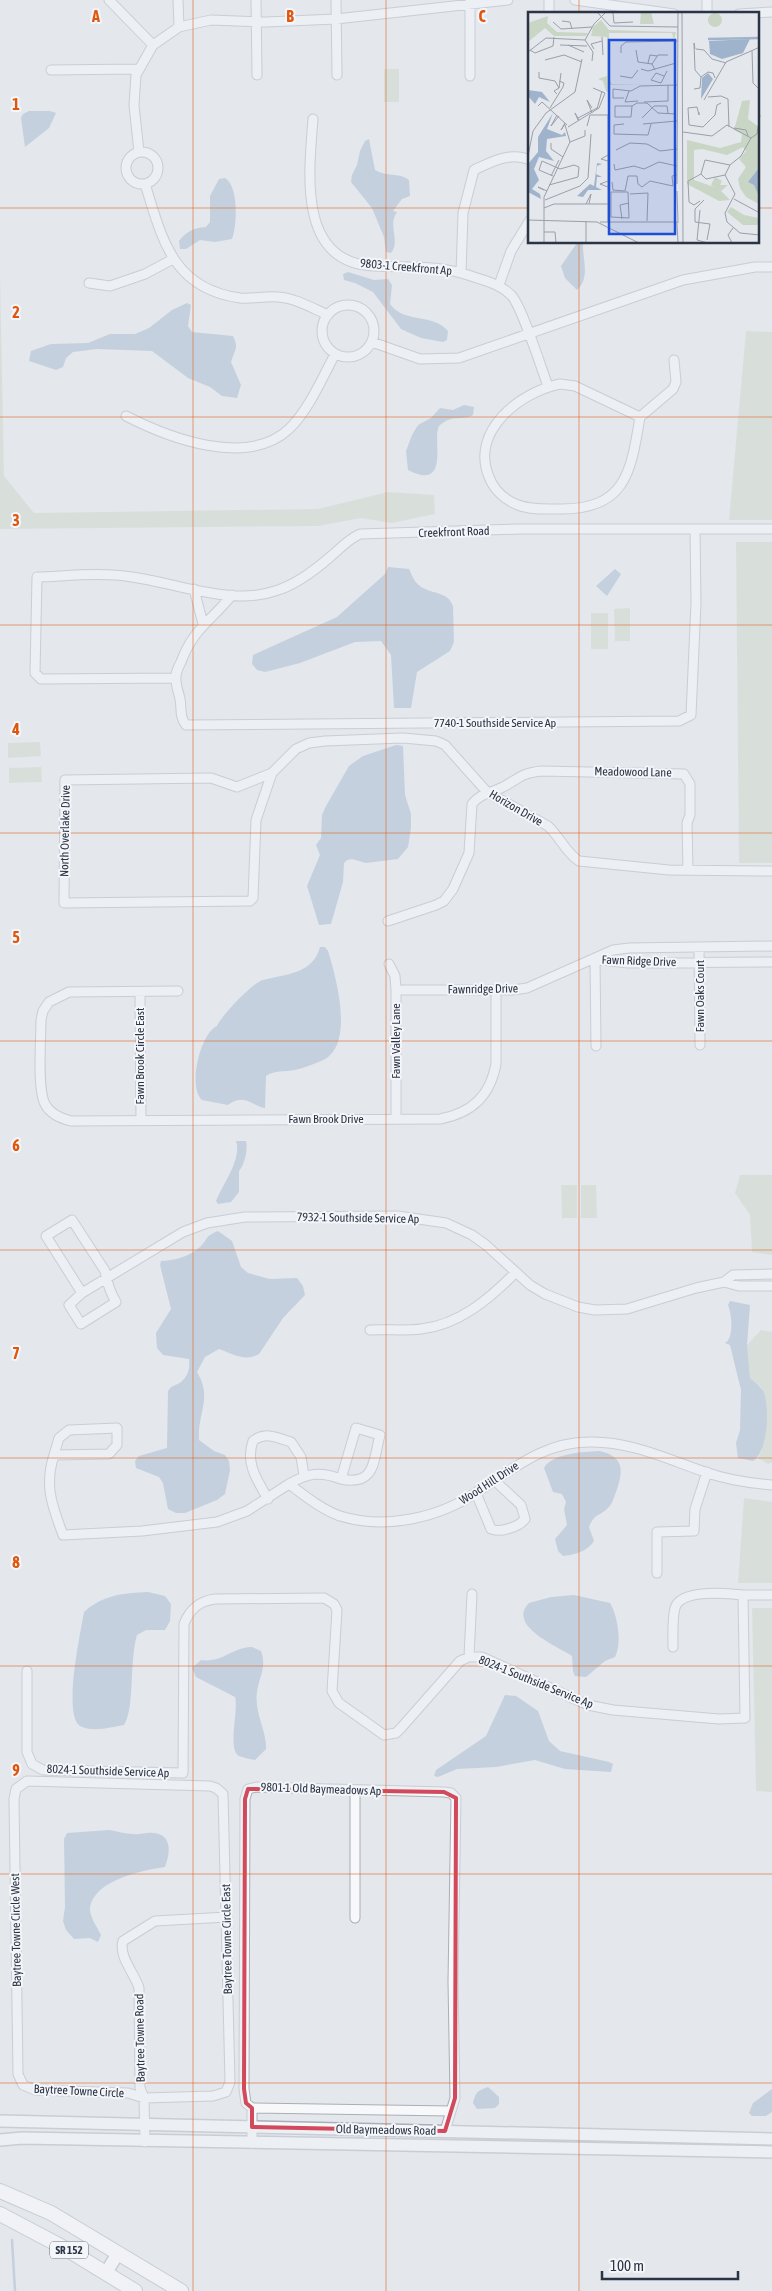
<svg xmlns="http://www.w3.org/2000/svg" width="772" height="2291" font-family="'Asap Condensed',sans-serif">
<rect width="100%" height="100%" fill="#e4e7ec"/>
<!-- green -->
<path fill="#c9d6c5" d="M384,69H399V102H384Z
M0,275L4,476L34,513L318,509L388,492L434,495L435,514L392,523L361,518L318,526L0,529Z
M746,331L772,332V520H729Z
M736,542H772V863H739Z
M630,608V641H615L614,609Z
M591,613H608V649H591Z
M40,742L41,756L8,758V743Z
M41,767L42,782L9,783V768Z
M740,1175H772V1255L752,1252L750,1215L735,1193Z
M561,1185H577V1218H562Z
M581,1185H596L597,1218H581Z
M761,1330L772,1332V1462L768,1464L758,1458L762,1450L761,1387L750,1378L747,1345Z
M744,1498L772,1502V1583H738Z
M752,1608H772V1792L756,1791Z"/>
<!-- water -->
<path fill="#9fb4cc" d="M29,111H50L56,113L49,128L25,147L21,118L23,114Z
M369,139L375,170C386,177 399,172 409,180L410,196L402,199L393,211L397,212C387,225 401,241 391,253L386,252L384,237L372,208L351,182L352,175L357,165L360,151L365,141Z
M225,178C239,186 237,226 232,239L215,242L200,240L186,249H180L179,241C187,231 193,228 206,227L210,222V196L219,179Z
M577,243H583C582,259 591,277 577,290L565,278L561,266Z
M348,272L374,280L388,279L392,285L390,304C405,324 433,313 448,331L447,340L443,342L421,338L401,329L373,292L355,283L344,280L343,274Z
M187,303L191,305L188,326L192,332L233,336C239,348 235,349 231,362L241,385L237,398L222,396L210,387L188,378L152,351L97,349L73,352L66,358L63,367L56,370L29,361L31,351L51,344L88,343L110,334H135L149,328L172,310Z
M464,405L474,407L473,415C461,421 453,414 440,425C430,434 453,493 408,470L406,451L412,435L418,425L431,418L440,408L453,410Z
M388,567L409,569C412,575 414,582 420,586C430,594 448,591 453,606L454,642L450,651L417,672L411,708H394L391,655L381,641L355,642L300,663L265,672L257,670L252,664L253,655L337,617L385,574Z
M615,569L621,574L607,596L596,586Z
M396,745L403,746L405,795L411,814V828L408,847L398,859L366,863L352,859L347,860L344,863L343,882L331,924L319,925L307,886L320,855L316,845L321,838L322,815L326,806L349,766L363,756Z
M320,947H325L328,951C336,977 356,1048 321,1061C313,1064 304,1068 295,1070C285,1072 275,1070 266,1076L265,1108C253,1107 245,1092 228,1105L202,1100C187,1087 201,1032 217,1026C221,1016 253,982 263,980C286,974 313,974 320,947Z
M236,1141H246C248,1149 245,1164 239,1171V1192L231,1202L218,1204L216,1201C223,1184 242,1159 236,1141Z
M218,1231L232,1241L241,1267L248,1273L270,1279L297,1278L303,1286L305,1295L283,1318L259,1354C245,1362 233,1354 219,1349L205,1357L197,1372C213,1398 197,1413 199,1440L214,1451L225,1455L229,1461L230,1470L225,1494L217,1500L185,1513H176L168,1509L163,1483L159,1477L136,1468L135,1461L139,1456L167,1448L168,1391L171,1387C184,1383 191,1374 189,1359L163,1355L157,1348L156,1333L171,1309L160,1265L161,1261C174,1261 190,1256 200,1247C209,1238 204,1237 218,1231Z
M730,1301L750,1305L747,1345L750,1378C756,1383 763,1388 765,1396C769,1413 768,1451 753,1461L738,1458L736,1443L740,1430L741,1390L730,1345L725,1343C734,1339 732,1314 728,1305Z
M599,1451C624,1456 624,1470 616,1492C614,1497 612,1505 607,1509C598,1517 595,1513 589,1527L594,1541C588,1551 574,1555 563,1556L558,1551L555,1539L567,1525L564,1509L566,1502L562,1494L553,1492L544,1468C552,1453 584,1452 599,1451Z
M148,1592L165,1596L171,1604L170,1621L165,1630H146L137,1635C129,1661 135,1708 124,1725C112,1727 95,1732 82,1727C61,1720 81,1631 84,1612C103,1595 123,1593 148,1592Z
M574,1595L610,1603C618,1616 622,1644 615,1657L605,1661L586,1677L575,1676L573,1671L572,1656C559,1647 506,1626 529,1603L551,1597Z
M252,1647L261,1651C267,1668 259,1676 257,1692C254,1713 267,1731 266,1749L255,1760C250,1759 244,1758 239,1756C227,1749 239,1711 235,1697L196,1677L192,1668L201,1660C223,1663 230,1648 252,1647Z
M505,1695L516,1696L538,1711L549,1741L560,1751L609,1762L613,1764L611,1772L565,1769L535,1760L496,1767L457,1769L438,1777L434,1776L436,1770L486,1736Z
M109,1830C117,1831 125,1834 133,1834C140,1835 147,1832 153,1833C173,1834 170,1854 165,1867C143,1870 95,1880 90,1907C89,1916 97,1927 101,1935L98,1942L90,1938L74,1939L66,1930L63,1921L65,1907L64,1839L67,1833Z
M488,2087L499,2097V2104L495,2108L477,2109L473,2103C476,2091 478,2091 488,2087Z
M772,2089V2112L766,2116H752L749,2113L753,2103Z"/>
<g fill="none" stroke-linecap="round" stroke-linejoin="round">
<!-- stream -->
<path stroke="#9fb4cc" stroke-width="2.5" d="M12,2240L15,2291"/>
<!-- minor casing -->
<g stroke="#a9aeb7" stroke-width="11">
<path id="minor" d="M109,0L153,45
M178,0L179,27
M256,0L257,75
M336,0L337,75
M549,0V14
M575,0L674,14
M707,0V14
M739,14L772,12
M51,70L138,69
M470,76V0
M313,119C309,172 297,263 374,266C409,268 436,264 471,276C485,281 500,284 511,295C522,306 541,368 548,386
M139,152L134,105L136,75L153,45L179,27L211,20L266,22L336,19L508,0
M126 168a16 16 0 1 1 32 0a16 16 0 1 1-32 0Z
M145,184C162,238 172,289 240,298C252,299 265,296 278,297C295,298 312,308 328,315
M461,273L463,213L474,170C491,162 511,151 530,160
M89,283L110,286L145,274L173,259
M499,285L511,251L530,220
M322 331a26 26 0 1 1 52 0a26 26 0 1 1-52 0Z
M372,342L420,359L459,358L683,280L755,267H772
M560,384L575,386L640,417C631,472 626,510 559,509C546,509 531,510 518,505C505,500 494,490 489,477C470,431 520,392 560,384Z
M126,416C169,438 247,468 289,429C308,411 323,377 335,354
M640,417L673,389L676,382L674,360
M194,589L203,624
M232,595C211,621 193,629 181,662C178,668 175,673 176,680C176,687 179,693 180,699C182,709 179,716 186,725L679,721L691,715L696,603L695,529
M175,678L41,679L35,673L37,577C68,576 101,572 132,577C176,583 232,606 275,591C296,585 314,571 330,557C341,548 347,540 360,534L520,529H772
M272,773L237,787L211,778L65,780L64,903L250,901L253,898L256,820L272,773L296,749L309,743L325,741L403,738L436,741L445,745L487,792L548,826C560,837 566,853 579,861L669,870L772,871
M388,921L436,905L444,901L453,889L469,853L472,804C481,793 491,793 503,787C520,778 521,773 542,771L684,774L690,784V815L687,823L688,870
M699,947L700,1045
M595,959L628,963L772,962
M595,959L596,1046
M389,964L395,976L396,990V1119
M396,990H513L527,988L613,950L629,948L772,946
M178,991L69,992L49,1002L43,1011L41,1020C41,1039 37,1089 45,1104C50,1114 60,1118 71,1121L440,1119C472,1113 490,1096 496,1064V990
M140,992L141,1120
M724,1282L733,1275L772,1274
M82,1293L46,1236L72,1220L105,1271C107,1283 110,1292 116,1302L81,1324L69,1305L82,1293L183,1232L207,1223L245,1217L398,1216L446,1223L472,1235L486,1245L530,1285L545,1294L578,1307L595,1310L627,1309L696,1288L724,1282L739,1286H772
M370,1330C387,1329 404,1331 421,1329C459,1325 489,1299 515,1273
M117,1428V1445L109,1454L54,1455L59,1438L69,1430Z
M356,1428L380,1435C373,1461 376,1486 341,1479Z
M54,1455C44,1486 52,1505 63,1535L142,1531L217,1522L247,1511L289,1484C305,1496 321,1509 340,1516C385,1530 439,1518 477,1492C513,1469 544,1442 589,1442C630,1441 667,1459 705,1472C727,1480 749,1483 772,1485
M289,1484C308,1473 320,1471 341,1479
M476,1493L491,1529C500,1533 519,1527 525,1519L521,1505L494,1480
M268,1499C257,1480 245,1463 253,1441C266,1431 278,1438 291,1442L301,1457L304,1475
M657,1573V1532L694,1531L695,1509L707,1472
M673,1647C673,1635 672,1620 675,1608C680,1589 727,1593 743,1595
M469,1657L472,1594
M27,1671V1752L32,1764L43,1770L183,1773L184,1624C190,1609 199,1601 215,1599L324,1598L334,1604L337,1610L332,1691L339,1703L384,1735L396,1733L401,1728L460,1661L469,1657H482L588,1705L613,1710L719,1719L745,1718L743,1595H772
M27,1781L210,1786L216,1788L223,1794L230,2082L226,2092L213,2096L144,2098L128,2093L35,2090L23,2085L18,2074L14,1799L16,1789Z
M355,1790V1918
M252,2108L451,2111
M145,2142L144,2098L140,2088L139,1988C135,1974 118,1956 123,1941L155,1921L227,1917
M252,2143V2108L246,2103L244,2089L245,1799L248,1789L256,1787L444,1792L451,1793L456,1798L453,1981L455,2098L445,2131"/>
</g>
<!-- tertiary casing -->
<g stroke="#a9aeb7" stroke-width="14">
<path id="tertiary" d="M0,2121L772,2139
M0,2140L22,2138L772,2152"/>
</g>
<!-- secondary casing -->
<g stroke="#a9aeb7" stroke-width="15">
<path id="secondary" d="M106,2273L118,2253"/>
</g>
<!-- primary casing -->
<g stroke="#a3abb8" stroke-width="16">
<path id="primary" d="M0,2191L51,2213L181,2291
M0,2214L68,2250L135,2291"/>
</g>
<!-- minor -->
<use href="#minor" stroke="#f7f8fa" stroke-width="9"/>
<!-- tertiary -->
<use href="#tertiary" stroke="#f7f8fa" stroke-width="11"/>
<!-- secondary -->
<use href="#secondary" stroke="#fff" stroke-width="12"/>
<!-- primary -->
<use href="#primary" stroke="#fff" stroke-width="14"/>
</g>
<!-- marked area -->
<path d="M0 0H772V2291H0ZM248,1789L444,1792L456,1798L455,2098L445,2131L252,2127V2108L246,2103L244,2089L245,1799Z" fill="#e4e7ec" fill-opacity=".55" fill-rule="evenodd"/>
<path fill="none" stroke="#d1495b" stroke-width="4" stroke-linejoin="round" d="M248,1789L444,1792L456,1798L455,2098L445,2131L252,2127V2108L246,2103L244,2089L245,1799Z"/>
<!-- grid -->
<path fill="none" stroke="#df570f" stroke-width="1" stroke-opacity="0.55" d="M193,0V2291M386,0V2291M579,0V14M0,208H530M758,208H772M579,242V2291M0,417H772M0,625H772M0,833H772M0,1041H772M0,1250H772M0,1458H772M0,1666H772M0,1874H772M0,2083H772"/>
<g text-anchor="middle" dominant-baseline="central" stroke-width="4" stroke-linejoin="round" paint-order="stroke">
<!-- shield labels -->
<rect fill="#f4f6f9" stroke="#676e7b" stroke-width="1" x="50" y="2241.5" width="38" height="17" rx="4"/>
<g font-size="11" font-weight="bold" fill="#2b3445">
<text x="69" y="2250">SR 152</text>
</g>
<!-- street labels -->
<g font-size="12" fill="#2b3445" stroke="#f4f6f9">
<text transform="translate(406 267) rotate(5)">9803-1 Creekfront Ap</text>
<text transform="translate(454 532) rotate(-2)">Creekfront Road</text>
<text x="495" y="723">7740-1 Southside Service Ap</text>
<text transform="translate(633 772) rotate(1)">Meadowood Lane</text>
<text transform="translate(516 808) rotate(30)">Horizon Drive</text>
<text transform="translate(65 831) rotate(-89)">North Overlake Drive</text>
<text transform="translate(639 961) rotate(2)">Fawn Ridge Drive</text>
<text transform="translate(483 989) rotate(-1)">Fawnridge Drive</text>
<text transform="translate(700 996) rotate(-90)">Fawn Oaks Court</text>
<text transform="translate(396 1041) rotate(-90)">Fawn Valley Lane</text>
<text transform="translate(140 1056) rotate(-90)">Fawn Brook Circle East</text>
<text x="326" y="1119">Fawn Brook Drive</text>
<text transform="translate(358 1218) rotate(1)">7932-1 Southside Service Ap</text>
<text transform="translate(489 1483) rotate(-33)">Wood Hill Drive</text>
<text transform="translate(536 1682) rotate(22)">8024-1 Southside Service Ap</text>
<text transform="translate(108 1771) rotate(2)">8024-1 Southside Service Ap</text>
<text transform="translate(321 1789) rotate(2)">9801-1 Old Baymeadows Ap</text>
<text transform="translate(16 1930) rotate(-91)">Baytree Towne Circle West</text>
<text transform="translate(227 1939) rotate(-91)">Baytree Towne Circle East</text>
<text transform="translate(140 2038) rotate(-91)">Baytree Towne Road</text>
<text transform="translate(79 2091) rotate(3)">Baytree Towne Circle</text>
<text transform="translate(386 2130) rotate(1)">Old Baymeadows Road</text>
</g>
</g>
<!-- overview -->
<g transform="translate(528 12)">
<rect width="231" height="231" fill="#e4e7ec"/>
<path d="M113,0H123L126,12H112ZM180 8a7 7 0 1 1 14 0a7 7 0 1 1-14 0ZM20,4L19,11L29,20L60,21L58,24H26L17,16L0,30V11ZM73,8L81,18L148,20L146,28L144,21H81L82,69L84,72H118L80,73V80L78,79L75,69L70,67L79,64V25L63,24L65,15ZM222,88L220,107L231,115V192L218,185L212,176L210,167L218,155L211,147L218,139L215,135L199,143L174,137L166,138V168L186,175L183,173L187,165L194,169L192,173H200L193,179L202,188L191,189L159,172V128L192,136L213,130L214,122L206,118L214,89ZM203,195L216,203L231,206V213H215L199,200Z" fill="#c9d6c5"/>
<path d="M222,27L215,41L194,47L182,42L181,29ZM180,61L185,67L173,87L174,66ZM0,78L14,80L22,90L11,85L7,92L0,84ZM25,101L19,117L34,123L37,120L38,124L19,127L18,139L26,149L11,145L6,157L11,168L4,177L12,182L13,187L0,180V152L10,140V125ZM69,151L74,152L69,154L68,162L74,165H69L68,175L74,178H60L55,185L49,184L62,172L66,174ZM231,156V184L226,173L220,170Z" fill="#9fb4cc"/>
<path fill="none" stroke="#9fb4cc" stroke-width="2.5" d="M180,27L232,26"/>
<path fill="none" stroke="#9a9fa9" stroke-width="1" d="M69,0L82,14L150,15M154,0L155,231M85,1L86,11L105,10M34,9L42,10L44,17M25,10L33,17L64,15M74,25L75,43M57,28L65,40L64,49M32,33L59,34M40,33L56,40M66,37L63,32L74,29M167,37L166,31L167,58L173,65M168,37L176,38L184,47L198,51M2,38L7,41L25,34L26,25M108,38L110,50L124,52L127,58M224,39L225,71L232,78M0,40L18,26L57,28L66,12L78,0M93,41V34L98,30L150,29M17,48L36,43L54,50M120,51L122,43L129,44M124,52L130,43H140M113,57L120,59L148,51M11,60V66L27,69L31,76L26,79L29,82M92,64L104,66L110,58M136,64L128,61L123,68L133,71L139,59M31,76L33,61M166,77L172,76L173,65L180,60L185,61L187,66M101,79L97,90L110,89M180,85L193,84L200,87L201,115M96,86H85V77L103,79L112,74L149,73M176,88L198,50L232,35M116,90L140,89V73M10,94L14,90L39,113M104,94H87V105H103L104,94L109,91H119L130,101L148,102M22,96L35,75L36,71L31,69M64,96L59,88L64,101M69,97L74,79M171,100V103L169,95L160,96L161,113L175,115L187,103L189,93L193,91M29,103L23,114L31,104M232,103L229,122L223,126L213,144L202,153L197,163L207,182L197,201L199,210L212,221L232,223M50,106L69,96M114,106L126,94H139L140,102M50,108L47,101L51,108M37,111L33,118L37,112M96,112L86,113V122L120,123L123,112M115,112L149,109M59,114L62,103H80V210M40,115L71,96L77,81L65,76M206,116L218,118L220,124M155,120L184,124L199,113L223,126M42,130L57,124V118M23,131V137L35,145M88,138L102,131L119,132L132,139L149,137M80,143L73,147L80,149M0,144L5,119L18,101L47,80L54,47M86,152L87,158L106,154L116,157L131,150L149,154M11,158L14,149L32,157L46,153L51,155L50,165L21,173M11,158L25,164M173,162L177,148L202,153M173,162L178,167L197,163M23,164L31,148M80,169L72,172L80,175M84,170L85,178L97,179L100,164H109L110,172L114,175L122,169L145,174L144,164L149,163M149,172L150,0M16,178L10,175L19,179M149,179L150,211M83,180H100L101,206L83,205ZM102,182L120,181L119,209M206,187L230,200M17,188L52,174L60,166L63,122M176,188L167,197V210L182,212L179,228M172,189L166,193L161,190L160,169L173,162M58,192L63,182L61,192M16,196L26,192H80M172,198L169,228L180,231M94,207L92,193L101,191M0,208L69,210L111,231M58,209V231M72,210H150M149,211L150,231M16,220H27L28,231M16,231V185L42,130L37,113M204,231L200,223L205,216"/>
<path fill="#1d4ed8" fill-opacity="0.15" stroke="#1d4ed8" stroke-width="2.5" d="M81,28H147V222H81Z"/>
<rect width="231" height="231" fill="none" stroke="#2b3445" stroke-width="2.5"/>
</g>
<g font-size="16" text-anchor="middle" font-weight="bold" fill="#df570f" stroke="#f4f6f9" stroke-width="4" stroke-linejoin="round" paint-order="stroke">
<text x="96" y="22">A</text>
<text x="290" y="22">B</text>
<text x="482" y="22">C</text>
<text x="16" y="110">1</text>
<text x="16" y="318">2</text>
<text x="16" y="526">3</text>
<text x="16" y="735">4</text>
<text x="16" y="943">5</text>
<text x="16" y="1151">6</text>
<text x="16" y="1359">7</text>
<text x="16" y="1568">8</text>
<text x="16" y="1776">9</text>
</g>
<!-- scale -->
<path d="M602 2271v8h136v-8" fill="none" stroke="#2b3445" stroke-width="2.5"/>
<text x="610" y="2271" font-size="15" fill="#2b3445" stroke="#f4f6f9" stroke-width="4" paint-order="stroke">100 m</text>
</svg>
